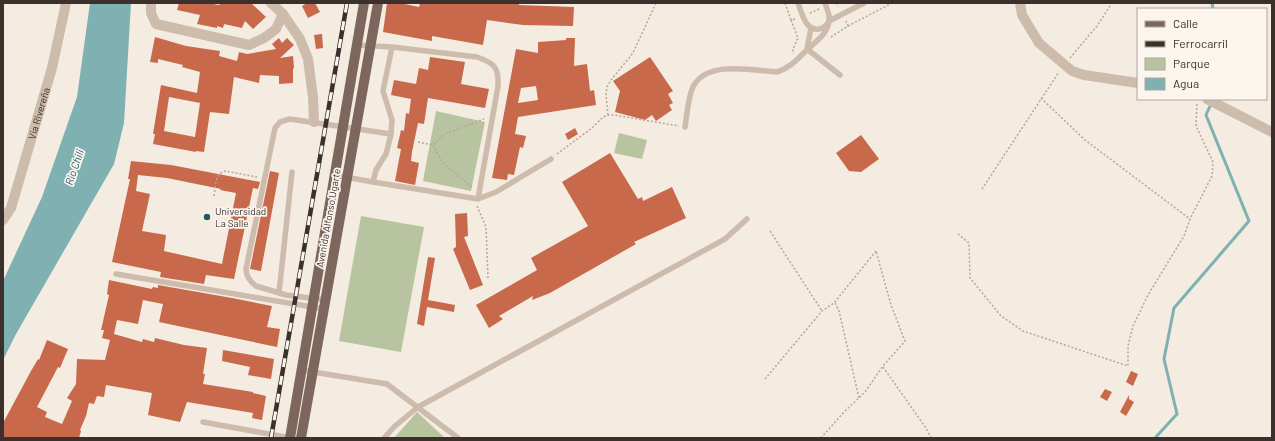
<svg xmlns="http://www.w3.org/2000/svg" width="1275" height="441" font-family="Barlow,sans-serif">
<rect width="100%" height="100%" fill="#f4ebe1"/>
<!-- green -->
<path fill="#b8c4a0" d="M436,111L485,122L471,191L423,181Z
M619,133L647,140L642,159L614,153Z
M361,216L424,227L401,352L339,341Z
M417,412L445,438H394Z"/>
<!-- water -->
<path fill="#7fb0b2" d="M90,3H131L124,123L114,164L16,334L3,360V281L42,197L77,97Z"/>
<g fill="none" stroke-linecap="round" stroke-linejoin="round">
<!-- stream -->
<path stroke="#7fb0b2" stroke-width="3" d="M1212,3L1213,9
M1155,438L1177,414L1164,359L1174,308L1249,221L1206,115L1211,104"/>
</g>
<!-- building -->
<path fill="#c8694b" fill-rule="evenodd" d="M179,3H208L219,5L221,3H251L266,17L253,29L245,21L242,28L224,24L223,28L217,26V28L197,24L200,15L177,10Z
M307,3H315L320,12L308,18L302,6Z
M387,3H400L419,7L420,3H511L519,4V5L574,7L573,26L523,25L487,20L483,45L432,36V41L383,32Z
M322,34L323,48L316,49L314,35Z
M155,37L186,46L220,51L219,56L237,61L239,52L247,54L276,49L272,44L279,38L282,43L287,38L294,45L280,58L293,56L294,68L293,69V83L279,84V76L260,75L259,83L234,77L229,114L210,112L204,152L196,151V152L153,144L155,134H153L161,85L197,93L200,72L182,67L183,65L158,59V63L150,62ZM169,97L200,103L195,137L164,131Z
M566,38H575L574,66L587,64L590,91L594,90L596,105L518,117L515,134L526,136L523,148L520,147L514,175L508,174L507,180L492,178L516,49L538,53V42L566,40ZM536,86L538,100L518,103L521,88Z
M430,57L465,62L461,84L489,89L485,108L428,98L424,124L418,123L412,152L411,161L419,163L415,185L395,181L401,149L397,148L401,130L404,131L406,113L409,114L411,99L391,95L394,80L416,84L419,68L428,70Z
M650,57L673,91L668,94L673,103L669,105L672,110L656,121L652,115L645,120L615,112L620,91L613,81Z
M575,128L578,134L568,140L565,134Z
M861,135L879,159L861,172L849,171L836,153Z
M610,153L638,199L642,197L643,201L672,187L686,218L634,242L636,244L550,293L532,300L533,296L499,316L503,319L489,328L476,305L537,270L531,258L588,226L562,182Z
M131,161L171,165L260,182L258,189L253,188L234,279L206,275L204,284L160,277L161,272L112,262L130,179H128ZM138,175L167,178L221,189L220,190L236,193L222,264L164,251L166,235L142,231L150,194L136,191Z
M270,171L279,173L261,271L250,269Z
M467,213L468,236L464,237L483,285L470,290L453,249L456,247L455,214Z
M428,257L435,258L428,300L455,305L454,312L427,307L424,326L417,324Z
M109,280L152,289L153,287L158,288V285L232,298L272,306L267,327L280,329L277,347L159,322L163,304L143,300L138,324L117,320L114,334L142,342L143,339L154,342L155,338L184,345L207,348L203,374H205L203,384L253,392V393L266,396L262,420L252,418L253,413L187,402L180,422L148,415L152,393L106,385L104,397L97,396L94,404L89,403L86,416L80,430L81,431L79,438H3V423L31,371L38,359L39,360L47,340L68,349L60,368L58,367L37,407L47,412L45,417L62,424L72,401L67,398L76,384L77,359L105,360L110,340L102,338L104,330H101L109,295L107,294Z
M223,350L274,359L271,379L248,375L250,367L222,361Z
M1131,371L1138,374L1133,386L1126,382Z
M1105,389L1112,392L1107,401L1100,397Z
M1129,395V399L1134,402L1126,416L1120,412Z"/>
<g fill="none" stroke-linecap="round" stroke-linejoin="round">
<!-- path -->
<path stroke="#b9a596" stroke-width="1.5" stroke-dasharray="2 2" stroke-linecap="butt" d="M785,3L791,20L795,19
M836,3L838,7
M810,13L819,9
M791,20L798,38L793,49V54
M848,26L892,3
M831,37L848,26L846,21
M1070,58L1097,26L1112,3
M1041,98L1085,140L1190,219
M608,115L606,95L607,87L611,80L633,53L656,3
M418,142L433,145L445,134L484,119
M433,145L442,162L473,188
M557,154L592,128L603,117L608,115H614L679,126
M982,189L1059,72
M214,196C216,186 214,174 225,171L257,177
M477,206L486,227L488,278
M770,231L822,311
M958,234L969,243L970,278L1001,316L1023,331L1128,366V346L1133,326L1148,295L1184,236L1190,219L1212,176L1213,162L1196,126L1197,102
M835,303L839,311L859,398
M883,367L926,428L931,438
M765,379L822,311L834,303L876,251
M821,438L845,411L865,392L883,366L905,341L891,305L876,251"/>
<!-- lane -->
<path stroke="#cdbbac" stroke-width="5.5" d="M798,3C802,13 805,31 819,29C824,28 827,25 829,21V15L825,3
M357,45L392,47L477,57C494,63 499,67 498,86L478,199
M807,49L840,75
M807,49L811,28
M685,127C687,115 688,97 693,87C706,60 752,70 777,72C790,68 797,59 807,50C816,41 827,35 829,21L864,3
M334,175L373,182L478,199L496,192L551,159
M373,182L376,170L386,154L391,134L392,120L383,91L392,47
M116,274L324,309
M279,293L292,172
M326,300L286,295L256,286C249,281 246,276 246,269L275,128L280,122L290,119L391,134
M301,370L387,384L458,438
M203,422L291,438
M384,438L395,426L418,407L725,239L747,219"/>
<!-- street -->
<g stroke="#cdbbac" stroke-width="10">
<path d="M151,3V13L156,24L249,45L264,38L276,29L283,14"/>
<path d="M271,3L283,14L300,39L308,59L313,97L314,122"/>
<path d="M1020,3L1022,15L1039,43L1072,71L1084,75L1138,83"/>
<path d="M1207,99L1272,132"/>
<path id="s1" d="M3,220L11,208L52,68L66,3"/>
</g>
<!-- primary -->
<path stroke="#7d675c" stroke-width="10" d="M290,438L364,3
M301,438L378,3"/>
<!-- rail casing -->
<g stroke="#3b302b" stroke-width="4.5">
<path id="rail" d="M271,438L347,3"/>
</g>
<!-- rail -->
<use href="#rail" stroke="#fbf5ee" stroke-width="3" stroke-dasharray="9" stroke-linecap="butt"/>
</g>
<!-- markers -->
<circle fill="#1f5a5e" stroke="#fbf5ee" stroke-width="1.5" cx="207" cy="217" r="4"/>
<g text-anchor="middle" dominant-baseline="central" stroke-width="3.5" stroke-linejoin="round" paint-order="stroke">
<!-- street labels -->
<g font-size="10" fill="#3b302b" stroke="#fbf5ee">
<text stroke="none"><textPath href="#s1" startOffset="113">Via Rivereña</textPath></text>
<text transform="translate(328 218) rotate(-80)">Avenida Alfonso Ugarte</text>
</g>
<!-- poi labels -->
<g font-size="10" fill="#3b302b" stroke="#fbf5ee" text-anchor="start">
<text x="215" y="211">Universidad<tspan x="215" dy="12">La Salle</tspan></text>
</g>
<!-- water labels -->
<g font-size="11" font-style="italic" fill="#1f5a5e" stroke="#fbf5ee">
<text transform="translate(74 167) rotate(-71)">Río Chili</text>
</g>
</g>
<!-- border -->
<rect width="1275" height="441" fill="none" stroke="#3b302b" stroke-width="8"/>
<!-- legend -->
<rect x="1137" y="8" width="130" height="92" fill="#fbf5ee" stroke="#aea6a0"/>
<rect x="1145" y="21" width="20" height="6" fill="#7d675c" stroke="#aea6a0"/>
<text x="1173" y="28" font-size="12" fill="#3b302b">Calle</text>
<rect x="1145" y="41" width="20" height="6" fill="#3b302b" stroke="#aea6a0"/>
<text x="1173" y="48" font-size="12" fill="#3b302b">Ferrocarril</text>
<rect x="1145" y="58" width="20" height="12" fill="#b8c4a0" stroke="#aea6a0"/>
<text x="1173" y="68" font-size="12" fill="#3b302b">Parque</text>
<rect x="1145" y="78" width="20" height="12" fill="#7fb0b2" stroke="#aea6a0"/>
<text x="1173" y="88" font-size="12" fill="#3b302b">Agua</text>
</svg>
